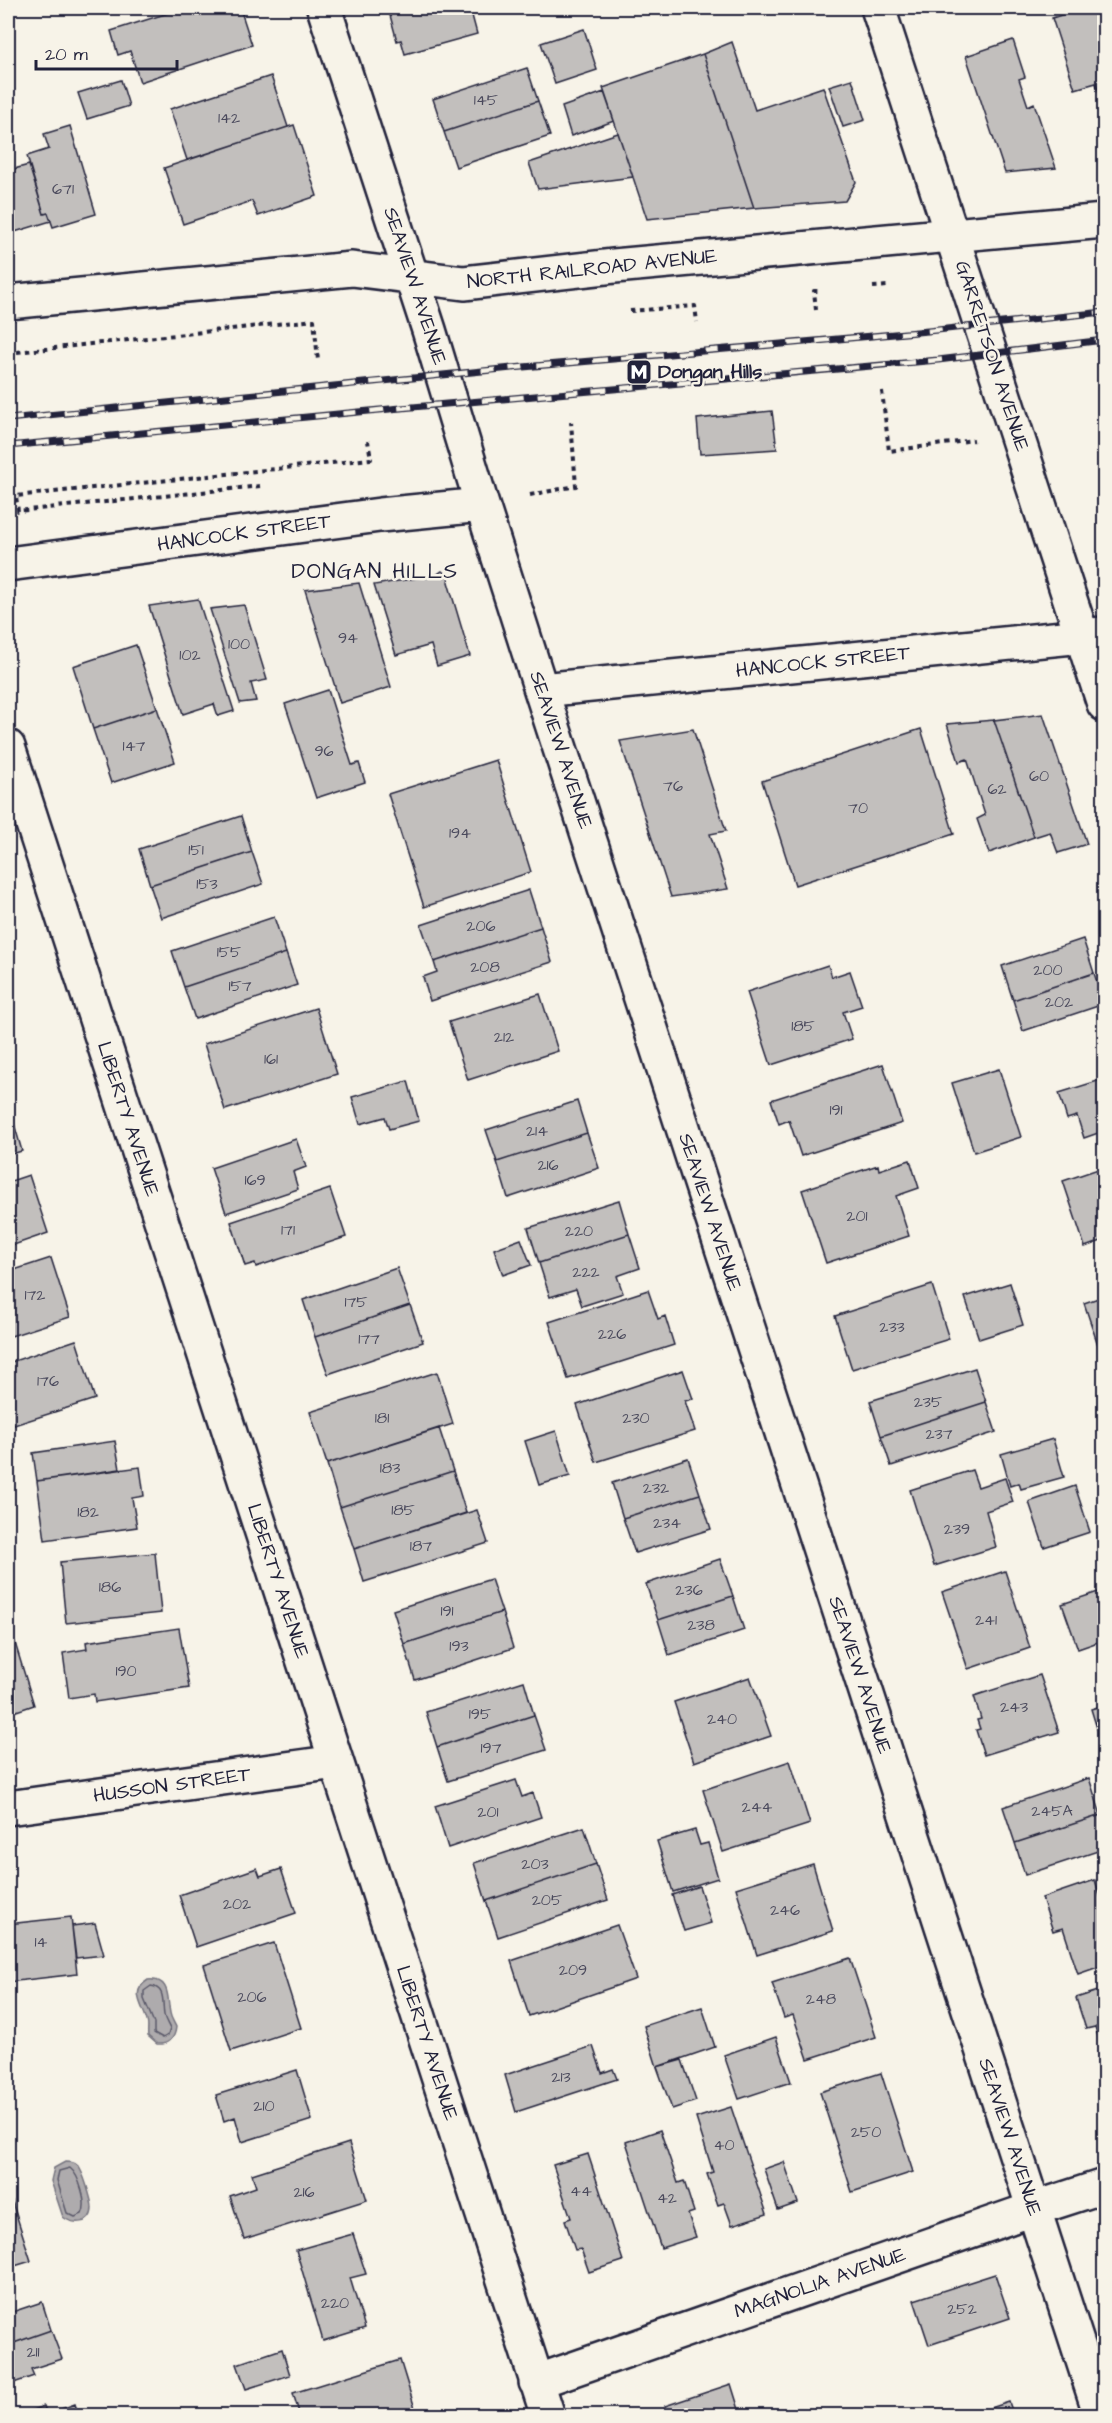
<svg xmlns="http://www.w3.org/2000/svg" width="1112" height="2423" font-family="'Architects Daughter',sans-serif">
<rect width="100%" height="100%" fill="#f7f3e8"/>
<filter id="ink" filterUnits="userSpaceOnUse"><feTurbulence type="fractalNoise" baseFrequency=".0167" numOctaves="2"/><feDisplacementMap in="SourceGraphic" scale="12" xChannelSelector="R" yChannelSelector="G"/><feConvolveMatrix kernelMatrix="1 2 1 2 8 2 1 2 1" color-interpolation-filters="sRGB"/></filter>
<g filter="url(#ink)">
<!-- water -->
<path fill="#aeabad" stroke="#76747f" stroke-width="1.5" d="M148,1980C171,1978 167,1998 170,2013C171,2019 174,2022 176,2027C175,2039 168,2045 157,2044L148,2036C147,2030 149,2026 147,2021C143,2005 129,1992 148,1980Z
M65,2162C70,2162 74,2162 78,2166C83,2171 92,2201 92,2208C92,2225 73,2225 63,2217L51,2181L54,2168Z"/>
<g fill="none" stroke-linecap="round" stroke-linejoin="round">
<!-- shore -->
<path stroke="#5a5969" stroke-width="1.5" d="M151,1986C166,1988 162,2003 164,2015C165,2021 168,2024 170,2029L168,2035L163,2038L154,2033V2023L144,1999V1991Z
M70,2168C79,2175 88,2204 82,2214L75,2217L67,2213L57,2180L59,2171Z"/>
</g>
<!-- building -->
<path fill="#c2bfbd" stroke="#22223b" stroke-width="1.5" d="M184,8H240L252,45L140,82L130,51L118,55L111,31Z
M388,8H470L477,34L405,54L401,40L397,41Z
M1083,8H1104V109L1096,83L1075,89L1052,18Z
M584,29L597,70L555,84L541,43Z
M1013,40L1025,77L1019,79L1028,106L1034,103L1056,168L1005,173L966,56Z
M732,42L755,110L823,87L856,182L845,201L754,208L703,54Z
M703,54L754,208L647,219L603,88Z
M527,68L538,101L444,132L433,99Z
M271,76L288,127L187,160L170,109Z
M852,79L865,120L843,127L829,86Z
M121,80L129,106L87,119L78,93Z
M604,92L614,121L571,136L562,107Z
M538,101L550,136L456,167L444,132Z
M294,125L317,196L258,216L252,201L183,224L164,168Z
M70,126L96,214L53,227L48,213L44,214L27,156L49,149L44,134Z
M618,133L633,177L538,189L529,163Z
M12,165L14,169L29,165L44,214L48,213L51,221L8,234V167Z
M772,411L777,449L700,454L697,419Z
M442,571L449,576L448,582L470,656L437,666L431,645L396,655L374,585L436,575Z
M359,583L391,687L340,703L305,590Z
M198,599L234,711L218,716L214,704L183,714L149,606Z
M244,605L267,680L251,683L256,701L240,703L210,609Z
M136,645L157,708L93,729L73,666Z
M328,690L352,765L359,763L365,782L316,798L285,704Z
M157,708L175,762L111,783L93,729Z
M1043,714L1087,844L1058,853L1050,832L1034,837L994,720Z
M994,720L1034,837L989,853L977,819L985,815L967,759L959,762L947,724Z
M693,729L726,831L710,834L728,889L671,897L620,741Z
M921,729L954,834L795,885L762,781Z
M496,760L531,872L424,907L388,794Z
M241,816L252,852L150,885L139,849Z
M252,852L263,884L161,918L150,885Z
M529,890L541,927L434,962L421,925Z
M274,917L286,953L184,987L172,951Z
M541,927L552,962L430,1001L423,977L437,972L434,962Z
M1083,939L1094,973L1013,1000L1002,966Z
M286,953L297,985L195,1019L184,987Z
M828,965L832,977L850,971L862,1006L843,1012L852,1039L771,1065L747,992Z
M1094,973L1104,1004L1023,1031L1013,1000Z
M540,994L558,1051L468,1080L449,1022Z
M316,1008L337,1074L225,1110L204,1044Z
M883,1064L902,1123L801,1156L789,1120L779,1124L771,1100Z
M999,1069L1021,1137L974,1152L952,1083Z
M1104,1079V1131L1084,1138L1077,1116L1067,1119L1059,1093Z
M408,1081L419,1121L389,1129L385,1117L360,1124L352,1097Z
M577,1101L587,1133L497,1162L486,1130Z
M8,1103L22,1151L8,1155Z
M587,1133L599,1168L508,1198L497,1162Z
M296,1139L306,1167L293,1172L298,1189L226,1213L211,1168Z
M910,1160L919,1188L896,1196L909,1236L826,1263L802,1190L878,1165L879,1170Z
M1104,1167V1240L1085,1247L1063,1181Z
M29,1175L48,1233L8,1247V1182Z
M330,1189L346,1237L256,1267L255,1263L245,1266L231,1222Z
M619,1200L629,1234L539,1263L528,1228Z
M629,1234L640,1268L617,1276L623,1293L582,1306L576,1289L550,1297L539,1263Z
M521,1239L531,1265L503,1275L494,1249Z
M51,1258L70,1317L8,1337V1272Z
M397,1268L410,1305L315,1337L303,1300Z
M1010,1283L1023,1325L979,1339L965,1297Z
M932,1285L949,1339L852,1369L835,1316Z
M648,1290L658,1319L665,1316L674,1345L568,1379L549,1322Z
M1104,1296V1360H1103L1084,1303Z
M410,1305L423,1342L328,1374L315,1337Z
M76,1340L95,1399L8,1427V1363Z
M975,1368L986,1402L881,1436L870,1401Z
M683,1370L693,1399L685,1401L695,1431L596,1462L577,1405Z
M437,1372L453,1424L327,1464L310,1412Z
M986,1402L996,1432L891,1466L881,1436Z
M439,1428L453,1471L340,1507L327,1464Z
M556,1431L570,1476L539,1485L525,1441Z
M1053,1439L1064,1477L1021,1489L1019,1483L1010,1486L1001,1454Z
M115,1441L120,1469L37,1481L33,1453Z
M688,1458L700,1494L623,1518L612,1483Z
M140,1467L144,1496L132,1498L137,1527L45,1540L37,1481Z
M972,1470L978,1487L1005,1478L1013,1502L986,1511L996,1547L934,1566L910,1490Z
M453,1471L466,1513L354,1549L340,1507Z
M1075,1486L1090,1532L1044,1547L1029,1502Z
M700,1494L711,1529L635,1553L623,1518Z
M477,1510L488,1543L364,1582L354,1549Z
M155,1553L161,1613L66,1623L60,1562Z
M720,1559L733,1596L658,1620L646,1584Z
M1005,1571L1030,1648L968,1669L942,1592Z
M491,1579L502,1612L404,1644L393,1610Z
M1104,1590V1640L1078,1649L1062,1604Z
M733,1596L744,1630L669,1655L658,1620Z
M502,1612L513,1648L415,1680L404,1644Z
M8,1620L34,1705L8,1714Z
M179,1628L189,1688L95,1702L94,1694L69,1698L63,1653L87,1649L86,1642Z
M1040,1675L1059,1732L984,1755L976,1730L980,1729L977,1720L981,1719L974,1696Z
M750,1677L771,1736L694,1762L674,1702Z
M524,1681L534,1715L437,1747L426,1712Z
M1104,1705V1751L1091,1709Z
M534,1715L546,1750L448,1781L437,1747Z
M790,1761L810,1824L723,1852L703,1790Z
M1089,1778L1101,1815L1015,1843L1003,1807Z
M516,1780L522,1797L533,1793L541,1817L448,1848L435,1806Z
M1101,1815L1104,1826V1849L1025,1875L1015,1843Z
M584,1827L596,1864L486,1901L474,1863Z
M695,1830L700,1845L708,1843L718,1878L673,1892L657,1841Z
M596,1864L608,1900L498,1937L486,1901Z
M813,1864L833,1931L757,1955L736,1888Z
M257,1868L260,1876L281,1869L296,1913L196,1947L179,1895Z
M1095,1880L1102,1902L1104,1901V1965L1078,1974L1063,1928L1053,1931L1042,1898Z
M699,1886L711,1923L684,1931L672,1895Z
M71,1917L77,1974L8,1982V1924Z
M95,1923L104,1955L76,1958L72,1926Z
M617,1925L636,1979L529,2016L511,1961Z
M274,1943L301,2028L231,2051L204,1965Z
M850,1958L876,2037L808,2059L793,2015L784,2018L772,1983Z
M1104,1989V2055L1095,2027L1086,2029L1076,1998Z
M702,2007L715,2047L657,2067L644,2026Z
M776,2037L791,2082L739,2099L724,2055Z
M593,2046L602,2073L613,2069L617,2079L516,2112L505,2075Z
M682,2060L696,2101L672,2109L657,2067Z
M297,2070L312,2120L242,2142L235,2117L224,2121L216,2095Z
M881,2073L913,2172L852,2192L820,2092Z
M731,2107L767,2214L732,2225L724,2203L718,2205L707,2174L713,2172L696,2118Z
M660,2130L678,2183L684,2181L694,2212L688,2214L696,2237L661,2248L626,2142Z
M349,2143L367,2200L244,2239L230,2196L256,2187L252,2174Z
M588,2154L623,2261L589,2272L581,2249L575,2250L565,2220L571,2218L553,2165Z
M784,2162L798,2203L778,2210L764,2169Z
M8,2189L31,2261L8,2268Z
M353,2234L366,2274L350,2278L365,2328L323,2341L296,2250Z
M995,2274L1010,2318L929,2345L914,2300Z
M42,2302L51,2330L8,2345V2306L10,2305L12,2312Z
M51,2330L62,2359L31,2369L34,2376L8,2385V2345Z
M282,2349L290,2375L246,2389L237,2364Z
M400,2360L417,2415L300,2416L293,2393Z
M731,2384L741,2416H668L665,2406Z
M1009,2402L1014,2416H967Z
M75,2404L79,2416H15L44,2406L47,2414Z"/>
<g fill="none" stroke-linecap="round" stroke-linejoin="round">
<!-- minor casing -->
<g stroke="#22223b" stroke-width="38">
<path id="minor" d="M324,8L429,330L482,505L541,690L1101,2416
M878,8L1104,704
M8,302L352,269L464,283L614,266L1104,221
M8,564L380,515L482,505
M541,690L1103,634
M8,747L548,2416
M8,1808L336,1762
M536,2382L1033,2209L1104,2186"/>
</g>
<!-- path -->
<path stroke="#22223b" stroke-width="4" stroke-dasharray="4.5 4.5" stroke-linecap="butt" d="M873,287L888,286
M816,310L814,291H818
M630,311L695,306L697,322
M8,353L314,320L318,360
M882,391L889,451L974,440
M260,486L18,511L16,496L371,459L368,441
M530,495L576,486L571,422"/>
<!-- minor -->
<use href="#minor" stroke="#f7f3e8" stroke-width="33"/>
<!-- rail casing -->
<g stroke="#22223b" stroke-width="7">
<path id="rail" d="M8,419L512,368L928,331L1104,312
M8,446L390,409L938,360L1104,340"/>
</g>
<!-- rail -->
<use href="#rail" stroke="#f7f3e8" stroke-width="4.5" stroke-dasharray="14" stroke-linecap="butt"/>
</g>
</g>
<!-- icons -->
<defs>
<g id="metro-square" transform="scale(1.35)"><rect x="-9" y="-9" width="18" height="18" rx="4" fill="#22223b" stroke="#f7f3e8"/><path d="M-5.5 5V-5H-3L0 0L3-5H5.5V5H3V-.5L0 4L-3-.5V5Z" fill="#fff"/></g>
</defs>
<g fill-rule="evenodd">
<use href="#metro-square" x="639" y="372"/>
</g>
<g text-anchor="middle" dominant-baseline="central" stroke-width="5" stroke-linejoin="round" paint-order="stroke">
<!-- number labels -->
<g font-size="16" fill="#4a495c">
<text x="486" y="100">145</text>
<text x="229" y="118">142</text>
<text x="63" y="189">671</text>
<text x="348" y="638">94</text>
<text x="239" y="644">100</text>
<text x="190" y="655">102</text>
<text x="134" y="746">147</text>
<text x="324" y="751">96</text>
<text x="1039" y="776">60</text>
<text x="673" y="786">76</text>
<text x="997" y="789">62</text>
<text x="858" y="808">70</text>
<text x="460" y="833">194</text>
<text x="196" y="850">151</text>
<text x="207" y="884">153</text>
<text x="481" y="926">206</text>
<text x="229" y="952">155</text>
<text x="485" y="967">208</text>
<text x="1048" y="970">200</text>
<text x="240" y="986">157</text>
<text x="1059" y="1002">202</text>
<text x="803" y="1026">185</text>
<text x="504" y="1037">212</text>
<text x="271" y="1059">161</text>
<text x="836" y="1110">191</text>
<text x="537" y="1131">214</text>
<text x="548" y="1165">216</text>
<text x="255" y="1180">169</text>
<text x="857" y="1216">201</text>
<text x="288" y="1230">171</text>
<text x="579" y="1231">220</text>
<text x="586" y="1272">222</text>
<text x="35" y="1295">172</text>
<text x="356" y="1302">175</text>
<text x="892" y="1327">233</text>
<text x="612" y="1334">226</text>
<text x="369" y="1339">177</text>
<text x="48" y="1381">176</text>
<text x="928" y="1402">235</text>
<text x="382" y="1418">181</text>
<text x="636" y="1418">230</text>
<text x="939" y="1434">237</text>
<text x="390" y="1468">183</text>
<text x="656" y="1488">232</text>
<text x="403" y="1510">185</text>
<text x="88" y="1512">182</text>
<text x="667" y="1523">234</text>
<text x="957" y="1529">239</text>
<text x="421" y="1546">187</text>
<text x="110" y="1587">186</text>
<text x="689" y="1590">236</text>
<text x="447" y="1611">191</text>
<text x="986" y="1620">241</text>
<text x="701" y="1625">238</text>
<text x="459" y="1646">193</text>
<text x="126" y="1671">190</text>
<text x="1014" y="1707">243</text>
<text x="480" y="1714">195</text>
<text x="722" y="1719">240</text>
<text x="491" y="1748">197</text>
<text x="757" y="1807">244</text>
<text x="1052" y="1811">245A</text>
<text x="488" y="1812">201</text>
<text x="535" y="1864">203</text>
<text x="547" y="1900">205</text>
<text x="237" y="1904">202</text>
<text x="785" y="1910">246</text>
<text x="41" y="1942">14</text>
<text x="573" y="1970">209</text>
<text x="252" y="1997">206</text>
<text x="821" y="1999">248</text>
<text x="561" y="2077">213</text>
<text x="264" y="2106">210</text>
<text x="866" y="2132">250</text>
<text x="724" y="2145">40</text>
<text x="581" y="2191">44</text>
<text x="304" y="2192">216</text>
<text x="667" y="2198">42</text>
<text x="335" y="2303">220</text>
<text x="962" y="2309">252</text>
<text x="33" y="2352">211</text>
</g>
<!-- street labels -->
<g font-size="20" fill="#22223b" stroke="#f7f3e8">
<text transform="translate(592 269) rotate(-6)">NORTH RAILROAD AVENUE</text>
<text transform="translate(415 286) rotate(72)">SEAVIEW AVENUE</text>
<text transform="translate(992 356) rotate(72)">GARRETSON AVENUE</text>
<text transform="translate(244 533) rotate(-8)">HANCOCK STREET</text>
<text transform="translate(823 662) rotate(-6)">HANCOCK STREET</text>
<text transform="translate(561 750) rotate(72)">SEAVIEW AVENUE</text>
<text transform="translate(128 1119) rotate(72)">LIBERTY AVENUE</text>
<text transform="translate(710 1212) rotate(72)">SEAVIEW AVENUE</text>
<text transform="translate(278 1581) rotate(72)">LIBERTY AVENUE</text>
<text transform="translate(860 1675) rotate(72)">SEAVIEW AVENUE</text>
<text transform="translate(172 1785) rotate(-8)">HUSSON STREET</text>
<text transform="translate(427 2043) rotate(72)">LIBERTY AVENUE</text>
<text transform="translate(1010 2137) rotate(72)">SEAVIEW AVENUE</text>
<text transform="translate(820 2283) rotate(-19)">MAGNOLIA AVENUE</text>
</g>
<!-- poi labels -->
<g font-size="20" font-weight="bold" fill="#22223b" stroke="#f7f3e8" text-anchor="start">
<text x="658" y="372">Dongan Hills</text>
</g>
<!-- neighbourhood labels -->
<g font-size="21" letter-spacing="1.5" fill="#22223b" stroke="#f7f3e8">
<text x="375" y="571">DONGAN HILLS</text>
</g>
</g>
<!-- margin -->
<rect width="1112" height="2423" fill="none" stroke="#f7f3e8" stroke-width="30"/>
<rect x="15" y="15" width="1082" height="2393" fill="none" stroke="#22223b" stroke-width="2" filter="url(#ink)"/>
<!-- scale -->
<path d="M36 60v9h141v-9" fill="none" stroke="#22223b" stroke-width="3"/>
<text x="45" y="60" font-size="18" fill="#22223b" stroke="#f7f3e8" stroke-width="4.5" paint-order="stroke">20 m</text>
</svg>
